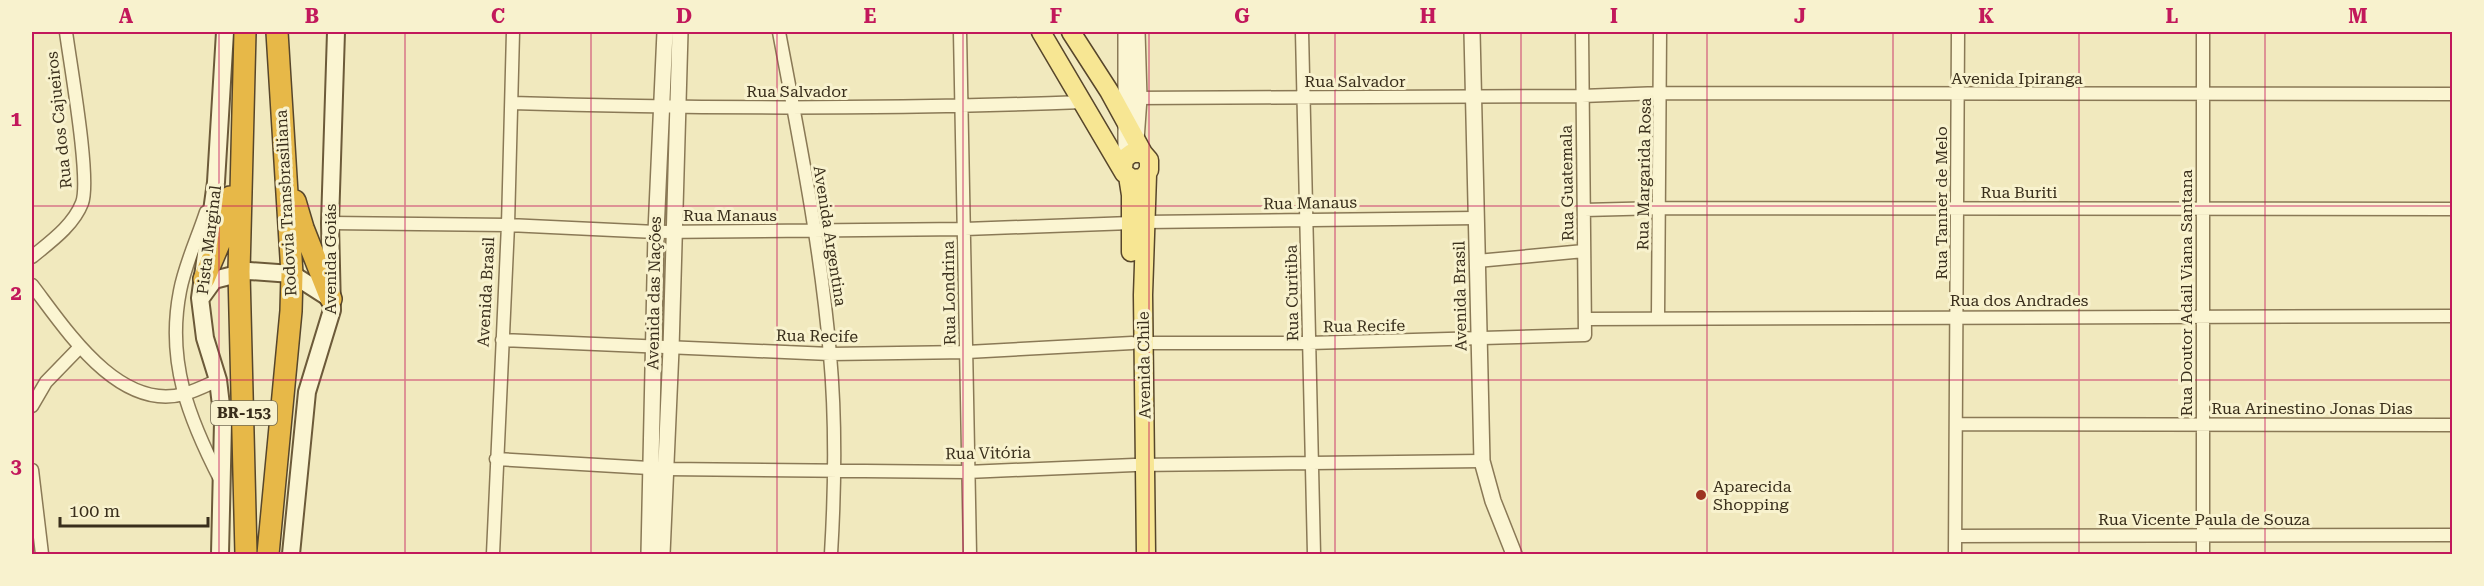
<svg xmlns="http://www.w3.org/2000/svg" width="2484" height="586" font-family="'Roboto Serif',serif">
<rect width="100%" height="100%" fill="#f1e9be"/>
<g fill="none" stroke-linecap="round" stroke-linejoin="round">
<!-- minor casing -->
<g stroke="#8a7956" stroke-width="15">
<path id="minor" d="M779,32C799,138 821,247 830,355C836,421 835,488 831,554
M960,32L970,554
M1302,32L1314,554
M1131,98L1582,96L1661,93L2452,94
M512,103C702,109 893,109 1083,102
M1584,210L1661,208L2452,209
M206,212C198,237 185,264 180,291C166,362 189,419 221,481
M1144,222L1476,218
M330,223L508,225L656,232L965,229L1131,223
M32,257C50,242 73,226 82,203C91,180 70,63 66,32
M1477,261L1584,251
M32,285C65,328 118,412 184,394C195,391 207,385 218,380
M1658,317L1660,32
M1585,319L2452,316
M502,340L830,354L967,352L1132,343
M1144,343H1309L1585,335L1582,32
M32,406L46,382L79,348
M1956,424L2452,425
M496,459L666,469L967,472L1134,465L1482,461
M32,470L42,554
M1955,536L2452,535
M493,554L508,225L513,32
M1955,554L1958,32
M2203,554V32"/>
</g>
<!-- tertiary casing -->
<g stroke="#8a7956" stroke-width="18">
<path id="tertiary" d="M1472,32L1482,461L1493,501L1514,554
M1136,140L1139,98L1137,32
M1126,157V32
M649,554L656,232L665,32
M662,554L671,349L680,32"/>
</g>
<!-- secondary casing -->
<g stroke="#6c5a39" stroke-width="20">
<path id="secondary" d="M201,298L214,280L249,271L292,274L331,299
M220,554L223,422L218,380L205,338L200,298L216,182L225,32
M291,554L307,392L332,310L330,223L336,32"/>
</g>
<!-- primary casing -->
<g stroke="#57462b" stroke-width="21">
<path id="primary" d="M1041,32L1124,173L1132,179L1143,178L1149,170V160L1143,153H1132L1124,159L1123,168
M1071,32L1109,91L1143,153
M1128,176L1131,195V252
M1146,554L1143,295L1147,175"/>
</g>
<!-- motorway casing -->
<g stroke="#57462b" stroke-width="24">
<path id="motorway" d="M245,32L239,272L246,554
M295,201L303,228L331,299
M204,279L224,232L230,197
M268,554L291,311L292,274L277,32"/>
</g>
<!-- minor -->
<use href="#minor" stroke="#fbf5d2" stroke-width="12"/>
<!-- tertiary -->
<use href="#tertiary" stroke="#fbf5d2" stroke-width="15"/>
<!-- secondary -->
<use href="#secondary" stroke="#fbf5d2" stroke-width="16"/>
<!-- primary -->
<use href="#primary" stroke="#f7e693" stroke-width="18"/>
<!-- motorway -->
<use href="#motorway" stroke="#e7b848" stroke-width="21"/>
</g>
<!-- grid -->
<path fill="none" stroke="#c2185b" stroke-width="1.5" stroke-opacity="0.55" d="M219,32V554M405,32V554M591,32V554M777,32V554M963,32V554M1149,32V554M1335,32V554M1521,32V554M1707,32V554M1893,32V554M2079,32V554M2265,32V554M32,206H2452M32,380H2452"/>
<!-- markers -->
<circle fill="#9d3322" stroke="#f8f2ce" stroke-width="2" cx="1701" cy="495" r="6"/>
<g text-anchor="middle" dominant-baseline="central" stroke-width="6" stroke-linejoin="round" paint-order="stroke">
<!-- shield labels -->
<rect fill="#f8f2ce" stroke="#726951" stroke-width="1.5" x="211" y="401" width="66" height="24" rx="4.5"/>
<g font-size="15" font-weight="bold" fill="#392e1b">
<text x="244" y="413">BR-153</text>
</g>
<!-- street labels -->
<g font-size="16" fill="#392e1b" stroke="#f8f2ce">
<text x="2017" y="78">Avenida Ipiranga</text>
<text x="1355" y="81">Rua Salvador</text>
<text x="797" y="91">Rua Salvador</text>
<text transform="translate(59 120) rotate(-96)">Rua dos Cajueiros</text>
<text transform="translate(1644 174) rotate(-89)">Rua Margarida Rosa</text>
<text transform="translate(1567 183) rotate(-91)">Rua Guatemala</text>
<text x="2019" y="192">Rua Buriti</text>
<text transform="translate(286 203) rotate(-93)">Rodovia Transbrasiliana</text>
<text transform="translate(1310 203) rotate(-1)">Rua Manaus</text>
<text transform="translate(1941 203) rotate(-90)">Rua Tanner de Melo</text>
<text x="730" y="215">Rua Manaus</text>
<text transform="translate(830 236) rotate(81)">Avenida Argentina</text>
<text transform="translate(209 240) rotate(-83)">Pista Marginal</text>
<text transform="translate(330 259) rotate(-90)">Avenida Goiás</text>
<text transform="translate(486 292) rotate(-87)">Avenida Brasil</text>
<text transform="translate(654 293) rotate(-89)">Avenida das Nações</text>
<text transform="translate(949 293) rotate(-91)">Rua Londrina</text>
<text transform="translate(1292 293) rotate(-91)">Rua Curitiba</text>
<text transform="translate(2186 293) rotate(-90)">Rua Doutor Adail Viana Santana</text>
<text transform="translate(1460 296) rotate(-91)">Avenida Brasil</text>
<text x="2019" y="300">Rua dos Andrades</text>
<text transform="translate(1364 326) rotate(-1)">Rua Recife</text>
<text transform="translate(817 336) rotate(1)">Rua Recife</text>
<text transform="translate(1144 365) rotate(-91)">Avenida Chile</text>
<text x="2312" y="408">Rua Arinestino Jonas Dias</text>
<text transform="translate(988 453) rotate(-1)">Rua Vitória</text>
<text x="2204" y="519">Rua Vicente Paula de Souza</text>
</g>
<!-- poi labels -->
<g font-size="16" fill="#392e1b" stroke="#f8f2ce" text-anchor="start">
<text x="1713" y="486">Aparecida<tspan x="1713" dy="18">Shopping</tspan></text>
</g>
</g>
<!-- border -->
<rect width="2484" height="586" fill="none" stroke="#f8f2ce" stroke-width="66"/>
<!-- scale -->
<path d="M60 517v9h148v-9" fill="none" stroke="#392e1b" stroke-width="3"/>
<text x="69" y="517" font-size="18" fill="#392e1b" stroke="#f8f2ce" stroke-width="4.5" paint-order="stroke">100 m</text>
<rect x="33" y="33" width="2418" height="520" fill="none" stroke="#c2185b" stroke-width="2"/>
<g font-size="20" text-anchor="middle" font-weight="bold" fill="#c2185b">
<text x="126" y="23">A</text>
<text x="312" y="23">B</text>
<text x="498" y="23">C</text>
<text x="684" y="23">D</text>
<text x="870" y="23">E</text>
<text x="1056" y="23">F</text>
<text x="1242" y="23">G</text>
<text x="1428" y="23">H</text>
<text x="1614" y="23">I</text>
<text x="1800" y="23">J</text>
<text x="1986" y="23">K</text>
<text x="2172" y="23">L</text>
<text x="2358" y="23">M</text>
<text x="16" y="126">1</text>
<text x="16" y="300">2</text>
<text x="16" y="473">3</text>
</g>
</svg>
